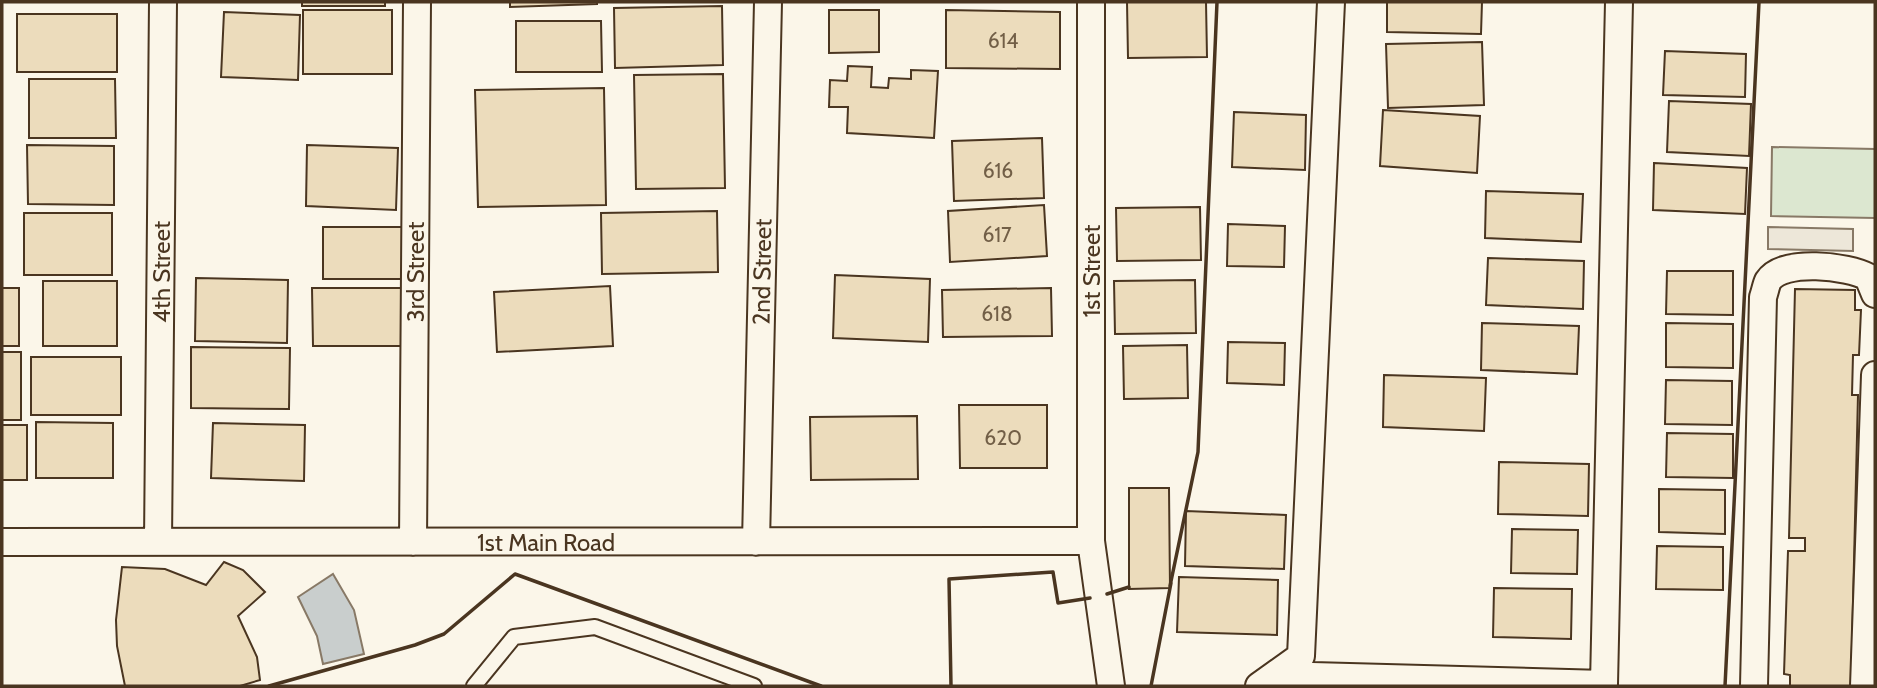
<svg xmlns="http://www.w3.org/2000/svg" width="1877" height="688" font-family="Cabin,sans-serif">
<rect width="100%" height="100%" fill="#fbf6e9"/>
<!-- green -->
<path fill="#dce7d0" stroke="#887966" stroke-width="2" d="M1772,147L1875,149V218L1771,216Z"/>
<!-- parking -->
<path fill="#ede7d9" stroke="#887966" stroke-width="2" d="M1768,227L1853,229V251L1768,249Z"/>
<!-- water -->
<path fill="#c9cecd" stroke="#887966" stroke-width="2" d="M333,574L354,610L364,654L323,664L317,636L298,597Z"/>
<!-- building -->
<path fill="#ecdcbc" stroke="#4a3520" stroke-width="2" d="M302,2H385V6H302Z
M510,2H597V4L510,7Z
M1127,2H1206L1207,57L1128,58Z
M1387,2H1482L1481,34L1387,32Z
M722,6L723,65L615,68L614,8Z
M303,10H392V74H303Z
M829,10H879V52L829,53Z
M946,10L1060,12V69L946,68Z
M224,12L300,15L298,80L221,77Z
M17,14H117V72H17Z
M516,21H601L602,72H516Z
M1482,42L1484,105L1388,108L1386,44Z
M1665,51L1746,54L1745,97L1663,95Z
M848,66L872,67L871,87L888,88L889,78L911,79V70L938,71L934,138L847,133L848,107H829L830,80L847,81Z
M723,74L725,188L636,189L634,75Z
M29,79H115L116,138H29Z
M604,88L606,205L478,207L475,90Z
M1669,101L1751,104L1749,156L1667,152Z
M1383,110L1480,116L1477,173L1380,166Z
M1234,112L1306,115L1305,170L1232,167Z
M1042,138L1044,198L954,201L952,141Z
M27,145L114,146V205L28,204Z
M307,145L398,148L396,210L306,206Z
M1654,163L1747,168L1745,214L1653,210Z
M1486,191L1583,194L1581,242L1485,238Z
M1044,205L1047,256L950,262L948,211Z
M1200,207L1201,260L1117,261L1116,208Z
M717,211L718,272L602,274L601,213Z
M24,213H112V275H24Z
M1228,224L1285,226L1284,267L1227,266Z
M323,227H407V279H323Z
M1488,258L1584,261L1583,309L1486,305Z
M1667,271H1733V315L1666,314Z
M835,275L930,279L928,342L833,338Z
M196,278L288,280L287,343L195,341Z
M1195,280L1196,333L1115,334L1114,281Z
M43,281H117V346H43Z
M610,286L613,346L497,352L494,292Z
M2,288H19V346H2Z
M312,288H410V346H313Z
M1051,288L1052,336L943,337L942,290Z
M1795,289L1855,290V310H1861L1859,355H1853L1852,395H1858L1851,686H1790V675L1784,674L1788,551H1805V538H1789Z
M1482,323L1579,326L1577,374L1481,370Z
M1666,323L1733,324V368L1666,367Z
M1228,342L1285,343L1284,385L1227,383Z
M1187,345L1188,398L1124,399L1123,346Z
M191,347L290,348L289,409L191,408Z
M2,352H21V420H2Z
M31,357H121V415H31Z
M1384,375L1486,378L1484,431L1383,427Z
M1666,380L1732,381V425L1665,424Z
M959,405H1047V468H960Z
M917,416L918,479L811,480L810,417Z
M36,422L113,423V478H36Z
M213,423L305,425L304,481L211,478Z
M2,425H27V480H2Z
M1667,433L1733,434V478L1666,477Z
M1499,462L1589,464L1588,516L1498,514Z
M1129,488H1169L1170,588L1129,589Z
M1659,489L1725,490V534L1659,532Z
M1186,511L1286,515L1284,569L1185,566Z
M1512,529L1578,530L1577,574L1511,573Z
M1657,546L1723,547V590L1656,589Z
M224,562L243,570L265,592L238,616L257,657L260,680L240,686H125L117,646L116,620L122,567L165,569L206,585Z
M1179,577L1278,580L1277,635L1177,632Z
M1494,588L1572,589L1571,639L1493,637Z"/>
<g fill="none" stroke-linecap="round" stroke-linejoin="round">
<!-- lane casing -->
<g stroke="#4a3520" stroke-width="18">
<path id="lane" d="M474,686L514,637L595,627L754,686"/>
</g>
<!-- street casing -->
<g stroke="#4a3520" stroke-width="30">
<path id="street" d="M1091,2V541L1111,686
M2,542L1091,541
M158,542L163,2
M413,542L417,2
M756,542L768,2
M1275,675L1604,684L1619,2
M1259,686L1301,656L1331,2
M1754,686L1763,297C1765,292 1766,285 1768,281C1783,258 1848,266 1868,277L1875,294
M1864,686L1875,375"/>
</g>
<!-- lane -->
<use href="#lane" stroke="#fbf6e9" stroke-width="14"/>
<!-- street -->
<use href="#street" stroke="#fbf6e9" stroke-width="26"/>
<!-- wall -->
<path stroke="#4a3520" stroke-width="3.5" d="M1170,586L1198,452L1217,2
M1107,594L1129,587
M269,686L415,645L444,634L515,574L821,686
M951,686L949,579L1053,572L1058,603L1090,598
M1151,686L1171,583
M1725,686L1759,2"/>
</g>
<g text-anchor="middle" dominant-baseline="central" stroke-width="5" stroke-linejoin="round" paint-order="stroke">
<!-- number labels -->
<g font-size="21" fill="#725f47">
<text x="1003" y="40">614</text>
<text x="998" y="170">616</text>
<text x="997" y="234">617</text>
<text x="997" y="313">618</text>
<text x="1003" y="437">620</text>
</g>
<!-- street labels -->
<g font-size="24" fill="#4a3520" stroke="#fbf6e9">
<text transform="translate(1091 271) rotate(-90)">1st Street</text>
<text transform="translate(161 272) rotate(-90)">4th Street</text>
<text transform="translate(415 272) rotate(-90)">3rd Street</text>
<text transform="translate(762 272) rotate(-89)">2nd Street</text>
<text x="546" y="542">1st Main Road</text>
</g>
</g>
<!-- border -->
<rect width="1877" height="688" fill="none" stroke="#4a3520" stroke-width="7"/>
</svg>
